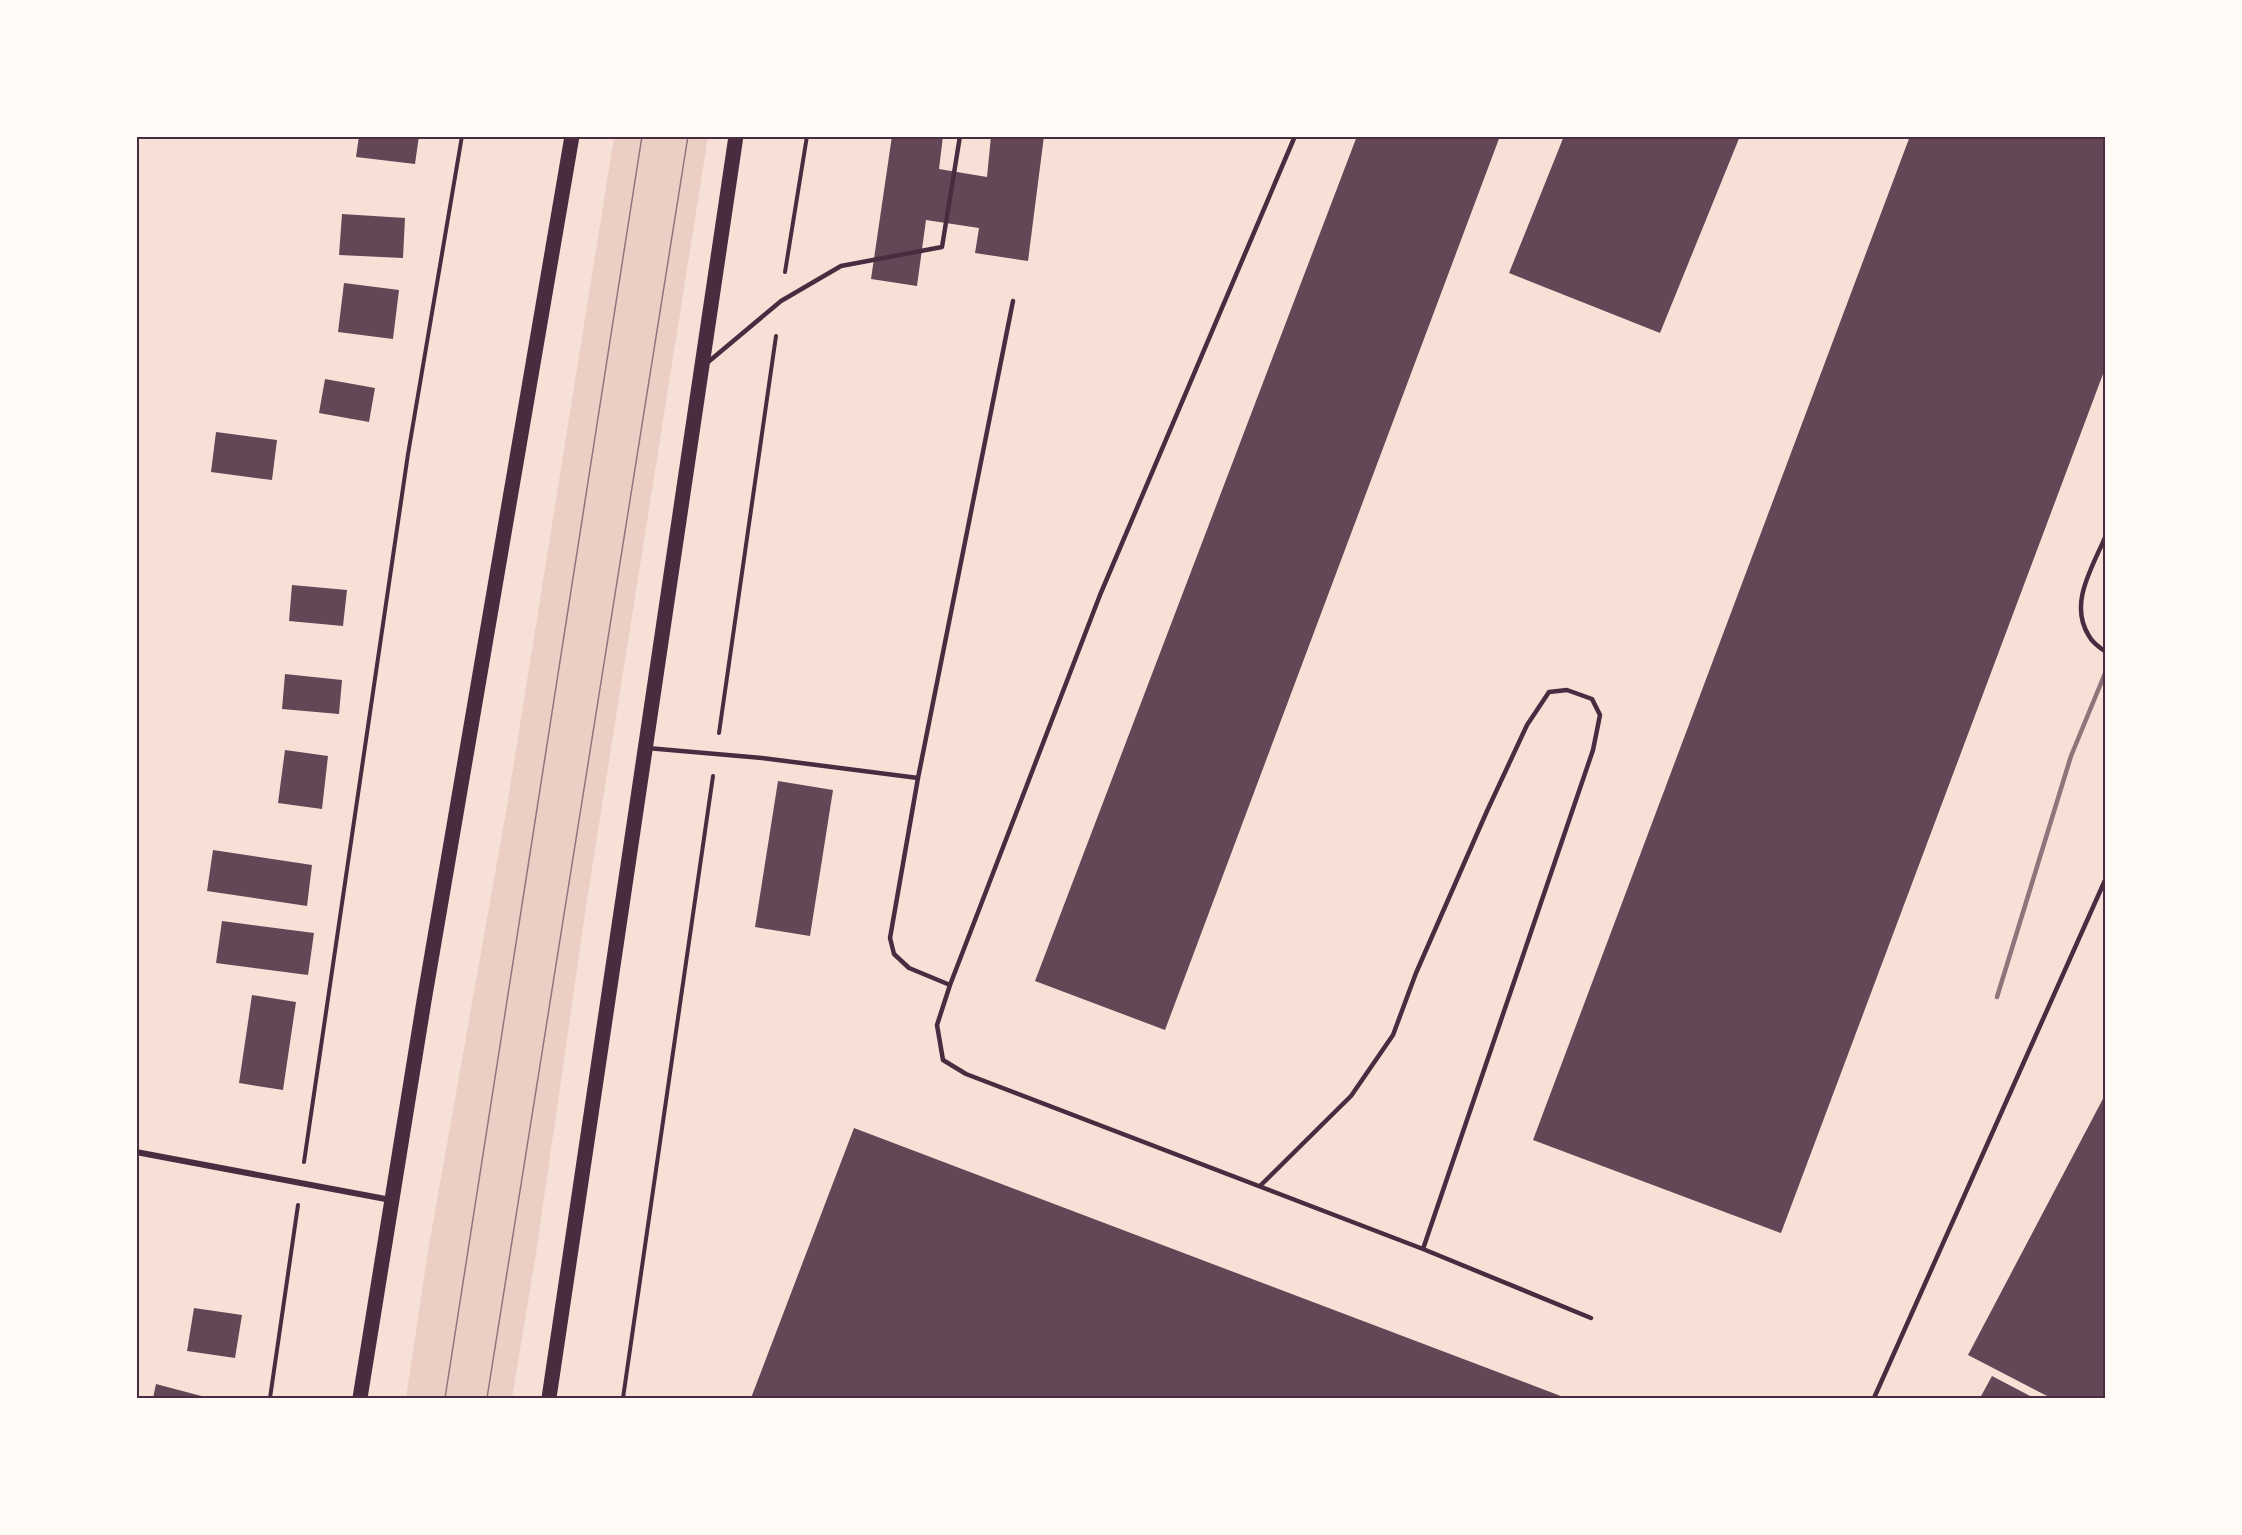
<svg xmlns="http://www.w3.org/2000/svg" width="2242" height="1535" font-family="'Noto Sans',sans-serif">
<rect width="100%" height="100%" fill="#f7e1d7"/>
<!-- green -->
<path fill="#ebcfc5" d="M614,137H708L587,900L537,1247L512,1398H406L428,1251L507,806Z"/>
<!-- building -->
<path fill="#644757" d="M359,136H419L415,164L356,157Z
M892,136H943L939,169L987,177L991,136H1044L1028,261L975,253L979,228L926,220L917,286L871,279Z
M1357,136H1500L1165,1030L1035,981Z
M1564,136H1740L1660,333L1509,273Z
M1910,136H2106V366L1781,1233L1533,1140Z
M342,214L405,218L403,258L339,255Z
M344,283L399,290L393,339L338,332Z
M325,379L375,388L369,422L319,413Z
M216,432L277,440L272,480L211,472Z
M292,585L347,590L343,626L289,621Z
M285,674L342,680L339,714L282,709Z
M285,750L328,756L322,809L278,803Z
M778,781L833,790L810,936L755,927Z
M213,850L312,865L307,906L207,891Z
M222,921L314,933L308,975L216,963Z
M252,995L296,1002L283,1090L239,1083Z
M2106,1093V1398H2051L1968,1355Z
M854,1128L1566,1398H751Z
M194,1308L242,1315L235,1358L187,1351Z
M1992,1376L2034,1398H1980Z
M156,1384L209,1398H153Z"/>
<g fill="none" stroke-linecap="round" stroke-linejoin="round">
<!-- path -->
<path stroke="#4a2c40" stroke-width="4" d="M785,272L807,136
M719,733L776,336
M304,1162L408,454L462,136
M270,1398L298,1205
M623,1398L713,776"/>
<!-- service -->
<path stroke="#4a2c40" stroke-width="4.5" d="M1295,136L1100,595L950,985L937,1025L943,1060L966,1074L1423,1249L1591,1318
M707,363L781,301L841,266L942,247L960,136
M2106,535C2093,567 2068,603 2089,636C2092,642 2100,648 2106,652
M647,748L762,758L918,778
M950,985L909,968L894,954L890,938L918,778L1013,301
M1260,1186L1351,1096L1393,1035L1416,973L1487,811L1527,725L1549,692L1567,690L1592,699L1600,715L1593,750L1423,1249
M1874,1398L2106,878"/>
<!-- minor -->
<path stroke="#4a2c40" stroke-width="6" d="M136,1152L391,1200"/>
<!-- primary -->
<path stroke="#4a2c40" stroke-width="15" d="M360,1398L424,1001L572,136
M549,1398L736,136"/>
<!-- tram -->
<path stroke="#8f747c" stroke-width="1.5" d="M445,1398L642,136
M487,1398L688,136"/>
<!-- rail -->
<path stroke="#8f747c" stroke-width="4.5" d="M1997,997L2071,756L2106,671"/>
</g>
<!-- border -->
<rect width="2242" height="1535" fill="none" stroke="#fffaf5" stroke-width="276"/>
<rect x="138" y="138" width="1966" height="1259" fill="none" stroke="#4a2c40" stroke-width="2"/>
</svg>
